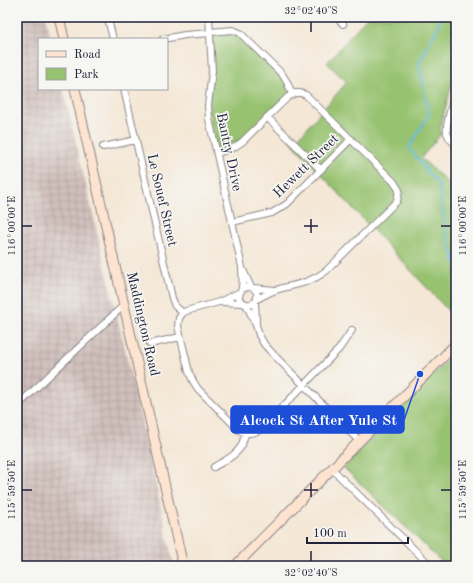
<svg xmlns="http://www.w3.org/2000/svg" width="473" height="583" font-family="'Old Standard TT',serif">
<defs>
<pattern id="industrial-grid" width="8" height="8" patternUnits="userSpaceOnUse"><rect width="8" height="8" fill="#d0c0bc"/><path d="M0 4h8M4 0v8" fill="none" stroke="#b2a5a2"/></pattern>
</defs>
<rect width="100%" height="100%" fill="#f6f6f2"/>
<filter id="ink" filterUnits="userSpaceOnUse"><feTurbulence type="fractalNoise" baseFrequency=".025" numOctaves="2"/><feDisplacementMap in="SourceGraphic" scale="8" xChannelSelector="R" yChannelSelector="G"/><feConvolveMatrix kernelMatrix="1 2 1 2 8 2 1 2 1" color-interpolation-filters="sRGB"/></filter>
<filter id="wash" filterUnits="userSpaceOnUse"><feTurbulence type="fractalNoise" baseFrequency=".012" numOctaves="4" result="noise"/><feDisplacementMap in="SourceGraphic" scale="16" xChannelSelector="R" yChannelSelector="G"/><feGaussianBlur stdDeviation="0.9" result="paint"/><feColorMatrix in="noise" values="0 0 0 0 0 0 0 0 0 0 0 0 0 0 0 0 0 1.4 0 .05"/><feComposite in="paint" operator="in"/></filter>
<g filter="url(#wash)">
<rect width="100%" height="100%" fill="#f4e7d5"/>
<!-- industrial -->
<path fill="url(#industrial-grid)" d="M17,17H46L51,39H39V89H63L131,375L174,566H17Z"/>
<!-- green -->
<path fill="#97c270" stroke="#5c7256" d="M367,17H456V68L440,128L441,134L421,158L456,190V319L293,144L347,82L327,63Z
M233,30L246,39L289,85L292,94L233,148L217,153L208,110L211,78L210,32Z
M456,351V566H446L343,467Z"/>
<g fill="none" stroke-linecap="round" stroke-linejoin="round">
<!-- stream -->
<path stroke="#64b9e0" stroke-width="2" d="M440,17L439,24L419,63L429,114L409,148L439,186L447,237L456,264"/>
</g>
</g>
<g filter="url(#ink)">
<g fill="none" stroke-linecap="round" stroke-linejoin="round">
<!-- street casing -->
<g stroke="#8b8488" stroke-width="8">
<path id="street" d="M209,17L212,71L208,106L209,119L242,267C242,273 243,281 242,287C242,291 239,293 239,297C240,305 249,306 255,302C261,292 253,283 242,289
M336,17L343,24
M109,23L113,39
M210,32L233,30L240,33L282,74L287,82L292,94
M163,39L185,35L210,33
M124,89L172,298L175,306L183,313
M456,92C453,101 445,124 447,133C448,138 452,141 456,145
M267,117L321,170
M103,147L136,140
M217,153L233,148L242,142L288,97L296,93H300L306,95L394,182L399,190L397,201L326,271C309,284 296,284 276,290C270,292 263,296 257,299
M232,222L272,213L287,204L351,139
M243,270L251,287
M254,288L275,290
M240,292L219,302L186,311L183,313L179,318L178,326L189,372L193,381L198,389L239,430C247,434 252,434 260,430L339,349L352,330
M221,302L244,303
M255,302L256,322
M246,304L256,325L259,335L264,344L273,354L359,441
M150,344L180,337
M17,406L124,305
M214,467C224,461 236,456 242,445C243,441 244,437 246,433
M332,469L431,566"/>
</g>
<!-- secondary casing -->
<g stroke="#8b8488" stroke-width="11">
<path id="secondary" d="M59,17L64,39
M75,89L183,566
M235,566L456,344"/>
</g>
<!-- street -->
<use href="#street" stroke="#fff" stroke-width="6"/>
<!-- secondary -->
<use href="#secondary" stroke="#fde4d0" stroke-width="9"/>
</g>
</g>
<!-- ticks -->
<path fill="none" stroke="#22223b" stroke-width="1.5" d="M311,22V32M311,219V233M22,226H32M304,226H318M441,226H451M311,483V497M22,490H32M304,490H318M441,490H451M311,551V561"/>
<g text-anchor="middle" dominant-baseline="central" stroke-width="3.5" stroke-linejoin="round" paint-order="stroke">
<!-- street labels -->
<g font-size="14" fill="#22223b" stroke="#f6f6f2">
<text transform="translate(229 152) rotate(78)">Bantry Drive</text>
<text transform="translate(306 166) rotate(-44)">Hewett Street</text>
<text transform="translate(162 200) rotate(77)">Le Souef Street</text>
<text transform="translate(143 324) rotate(77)">Maddington Road</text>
</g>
</g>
<!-- callouts -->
<path fill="none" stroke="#1d4ed8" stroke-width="1.5" d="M420 374L404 420"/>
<circle fill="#1d4ed8" stroke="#f6f6f2" stroke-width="1.5" cx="420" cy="374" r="4"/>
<rect fill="#1d4ed8" stroke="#1d4ed8" stroke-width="1.5" x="231" y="406" width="173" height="27" rx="4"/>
<g font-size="15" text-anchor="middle" font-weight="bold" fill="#fff">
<text x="318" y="425">Alcock St After Yule St</text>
</g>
<!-- margin -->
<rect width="473" height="583" fill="none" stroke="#f6f6f2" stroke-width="44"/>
<!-- legend -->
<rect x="38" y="38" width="130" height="52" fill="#f6f6f2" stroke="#a1a1a9"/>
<rect x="46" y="51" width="20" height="6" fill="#fde4d0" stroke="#a1a1a9"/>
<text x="74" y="58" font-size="12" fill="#22223b">Road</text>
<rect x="46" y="68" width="20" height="12" fill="#97c270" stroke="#a1a1a9"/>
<text x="74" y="78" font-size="12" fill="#22223b">Park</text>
<!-- scale -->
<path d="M307 537v6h101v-6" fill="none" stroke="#22223b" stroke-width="2"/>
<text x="313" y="537" font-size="12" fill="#22223b" stroke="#f6f6f2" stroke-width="3" paint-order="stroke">100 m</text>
<rect x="22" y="22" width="429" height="539" fill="none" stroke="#22223b" stroke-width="1.5"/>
<g font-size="10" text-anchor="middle" fill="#22223b">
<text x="311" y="14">32°02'40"S</text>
<text transform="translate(462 226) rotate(-90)" y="4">116°00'00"E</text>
<text transform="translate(11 226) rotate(-90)" y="4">116°00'00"E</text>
<text transform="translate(462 490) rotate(-90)" y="4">115°59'50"E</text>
<text transform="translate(11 490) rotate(-90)" y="4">115°59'50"E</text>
<text x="311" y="576">32°02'40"S</text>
</g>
</svg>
